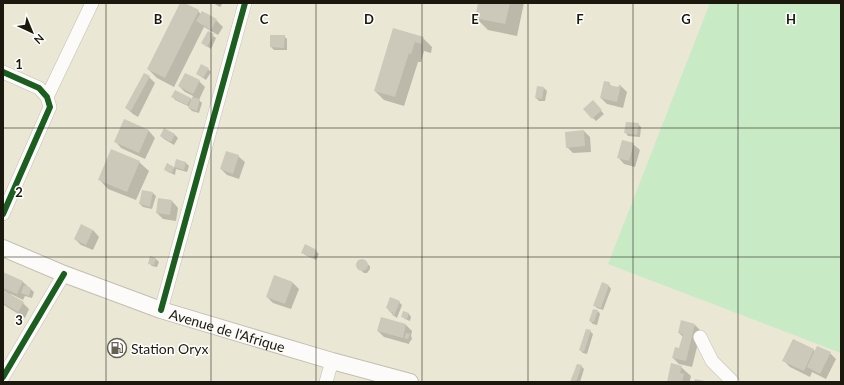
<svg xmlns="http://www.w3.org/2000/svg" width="844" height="385" font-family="Lato,sans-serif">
<rect width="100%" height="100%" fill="#ebe7d5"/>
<!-- green -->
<path fill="#c8eac5" d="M710,3H841V353L608,264Z"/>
<!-- shadow -->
<path fill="#0003" d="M182,3L198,11L201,14L202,12L216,20L223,27L218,35L204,27L174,87L157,78L148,69Z
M213,3H223L220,7Z
M479,3H524L517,36L488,30L476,18Z
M394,29L423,38L432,47L431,53L424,51L421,62H418L404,106L384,100L375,91Z
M208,32L216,38L211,49L202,43Z
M284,36L287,39V50H274L271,47Z
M208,69L211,72L206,80L200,76L197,73Z
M149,77L155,83L138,117L133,114L126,108Z
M199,81L205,87L199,100L202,103L199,113L192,111L189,108L190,107L175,100L173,97L190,98L192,100L193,96L185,92L179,86Z
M609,83L612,87L619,88L621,86L627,92L623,108L607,104L601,98Z
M544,88L547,91L545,101H539L536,98Z
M593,102L604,114L596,121L584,109Z
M125,120L149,131L155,138L145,159L121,148L115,141Z
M638,124L641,127L640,137L628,136L626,133Z
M165,129L175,135L178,138L174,145L164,139L161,136Z
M584,131L590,137L591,152L573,153L567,147Z
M633,144L640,150L635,167L624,164L618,157Z
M238,156L245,162L239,179L227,175L221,169Z
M177,160L186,163L189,166L187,172L176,169L175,175L168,172L165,169L167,164L174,168Z
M139,162L149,171L136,200L108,189L99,179Z
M153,193L156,196L152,209L143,207L140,204Z
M172,201L178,208L176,221L163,219L157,213Z
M93,230L99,237L93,250L81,245L75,239Z
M316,251L319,254L316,260L305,255L302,252Z
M156,259L159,262L157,267L152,266L149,263Z
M359,260H362L370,266V269L367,273H364L358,268L357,263Z
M3,273L23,282L34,292L32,298L25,296L23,300L11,294L10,296L23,303L29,309L25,318L7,307L3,304V296L6,292L3,291Z
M293,283L299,289L291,309L273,303L267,297Z
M609,286L611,289L603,310L597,308L594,305Z
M399,302L402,305L397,318L393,315L387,308Z
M598,311L600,314L597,325L593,324L590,321Z
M409,314L411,317L410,321L405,319L402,316Z
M406,325L412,331L411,336L412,338L411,341H410L409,344L384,337L378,331Z
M695,325L701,331L692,367L679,364L673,358L680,349L683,337L679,333Z
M590,331L593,334L587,354L583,353L580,350Z
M814,350L815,352L830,353L836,359L826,379L812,372L810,377L790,367L784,361Z
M581,366L584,369L580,382H571Z
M681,367L691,376L690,380L691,382H668Z"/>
<!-- building -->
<path fill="#ccc9bb" d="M180,3H185L199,10L165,78L147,69Z
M478,3H510L505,24L475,18Z
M202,11L217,19L211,30L196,21Z
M393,28L424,37L421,44L415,42L411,54L409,53L395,97L374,91Z
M208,31L214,34L207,47L201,43Z
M270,35H285L284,48L270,47Z
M201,64L209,68L203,78L196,74Z
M144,73L150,76L131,111L125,108Z
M185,73L200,80L193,94L178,86Z
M604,81L610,82L609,85L618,87L619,85H621L617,102L600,98Z
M537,86L544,87L542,99L535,98Z
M175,90L191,98L187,105L171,97Z
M192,97L200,99L197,111L188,108Z
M593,100L602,110L592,119L583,109Z
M124,119L149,130L139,153L114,142Z
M626,122L639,123L637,135L624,133Z
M164,128L175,134L171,142L160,136Z
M584,130L585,146L566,148L565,132Z
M622,140L634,143L629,161L617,158Z
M111,149L140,161L127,192L98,180Z
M226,151L239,155L233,174L220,169Z
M176,159L186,162L184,170L174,167L172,173L164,170L167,163L174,167Z
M142,190L153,192L150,207L139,204Z
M158,198L172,200L170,215L156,213Z
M81,224L93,230L86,245L74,239Z
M305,244L317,250L313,258L301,253Z
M150,256L156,258L154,265L148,264Z
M356 265a6 6 0 1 1 12 0a6 6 0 1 1-12 0Z
M3,272L23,281L17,294L3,288Z
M274,275L293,282L285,304L266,297Z
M602,282L609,285L601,308L593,306Z
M24,285L31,288L29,296L21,293Z
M5,291L24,302L18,312L3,303V294Z
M390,297L400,301L394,316L392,315L393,312H389L390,310L386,308Z
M593,309L598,310L594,322L589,321Z
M403,311L409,313L407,319L401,317Z
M381,317L406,324L403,338L377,331Z
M681,320L695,324L686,361L672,358L675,347L679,348L683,334L678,333Z
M586,329L591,330L584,352L579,350Z
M406,333L410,334L408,339L404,338Z
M793,339L814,349L804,371L782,361Z
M817,346L831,352L820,374L807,367Z
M671,363L682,366L680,373L684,374L682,382H667Z
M577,364L582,365L580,371L576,382H570Z
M695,379L705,381V382H694Z"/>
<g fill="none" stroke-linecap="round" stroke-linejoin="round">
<!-- minor casing -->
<g stroke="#c2bfb1" stroke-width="14">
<path id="minor" d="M3,72L39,88L47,97L50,107L3,214
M47,97L92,3
M161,310L245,3
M700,337L712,361L733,382
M3,377L64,274
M326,382L332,361"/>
</g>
<!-- major casing -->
<g stroke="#c2bfb1" stroke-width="18">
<g id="major">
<path id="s1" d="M3,248L64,274L161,310L332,361L410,382"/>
</g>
</g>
<!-- minor -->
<use href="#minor" stroke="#fcfbf9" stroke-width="13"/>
<!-- major -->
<use href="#major" stroke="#fcfbf9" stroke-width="16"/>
<!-- cycleway casing -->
<g stroke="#fff" stroke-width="8">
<path id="cycleway" d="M3,72L39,88L47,97L50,107L3,214
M161,310L245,3
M3,377L64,274"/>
</g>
<!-- cycleway -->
<use href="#cycleway" stroke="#1b5e20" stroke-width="6"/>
</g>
<!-- grid -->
<path fill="none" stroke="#1b190d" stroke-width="1" stroke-opacity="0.55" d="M106,3V382M211,3V382M316,3V382M422,3V382M528,3V382M633,3V382M738,3V382M3,128H841M3,257H841"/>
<!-- icons -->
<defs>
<g id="fuel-ring" transform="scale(1)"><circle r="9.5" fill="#fff" stroke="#646153" stroke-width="1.5"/><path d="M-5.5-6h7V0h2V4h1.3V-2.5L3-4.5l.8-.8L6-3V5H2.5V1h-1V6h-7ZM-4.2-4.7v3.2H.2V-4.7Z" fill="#646153"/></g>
</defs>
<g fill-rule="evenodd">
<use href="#fuel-ring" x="117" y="348"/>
</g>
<g text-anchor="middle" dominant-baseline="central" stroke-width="3" stroke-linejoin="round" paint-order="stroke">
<!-- street labels -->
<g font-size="14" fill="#1b190d" stroke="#fff">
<text stroke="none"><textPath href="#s1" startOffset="239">Avenue de l'Afrique</textPath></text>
</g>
<!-- poi labels -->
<g font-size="14" fill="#1b190d" stroke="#fff" text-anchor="start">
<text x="131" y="348">Station Oryx</text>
</g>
</g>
<g font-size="13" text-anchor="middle" font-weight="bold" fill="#1b190d" stroke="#fff" stroke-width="3" stroke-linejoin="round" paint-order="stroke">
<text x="158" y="24">B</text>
<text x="264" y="24">C</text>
<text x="369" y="24">D</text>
<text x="475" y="24">E</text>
<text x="580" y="24">F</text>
<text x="686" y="24">G</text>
<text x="791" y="24">H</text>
<text x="19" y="69">1</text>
<text x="19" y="197">2</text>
<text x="19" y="325">3</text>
</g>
<!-- border -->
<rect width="844" height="385" fill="none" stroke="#1b190d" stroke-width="8"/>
<!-- north arrow -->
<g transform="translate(32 32) rotate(136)" stroke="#ffffff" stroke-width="3" paint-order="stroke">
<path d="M0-3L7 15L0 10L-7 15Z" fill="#1b190d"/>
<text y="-6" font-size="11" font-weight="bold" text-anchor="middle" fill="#1b190d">N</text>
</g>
</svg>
